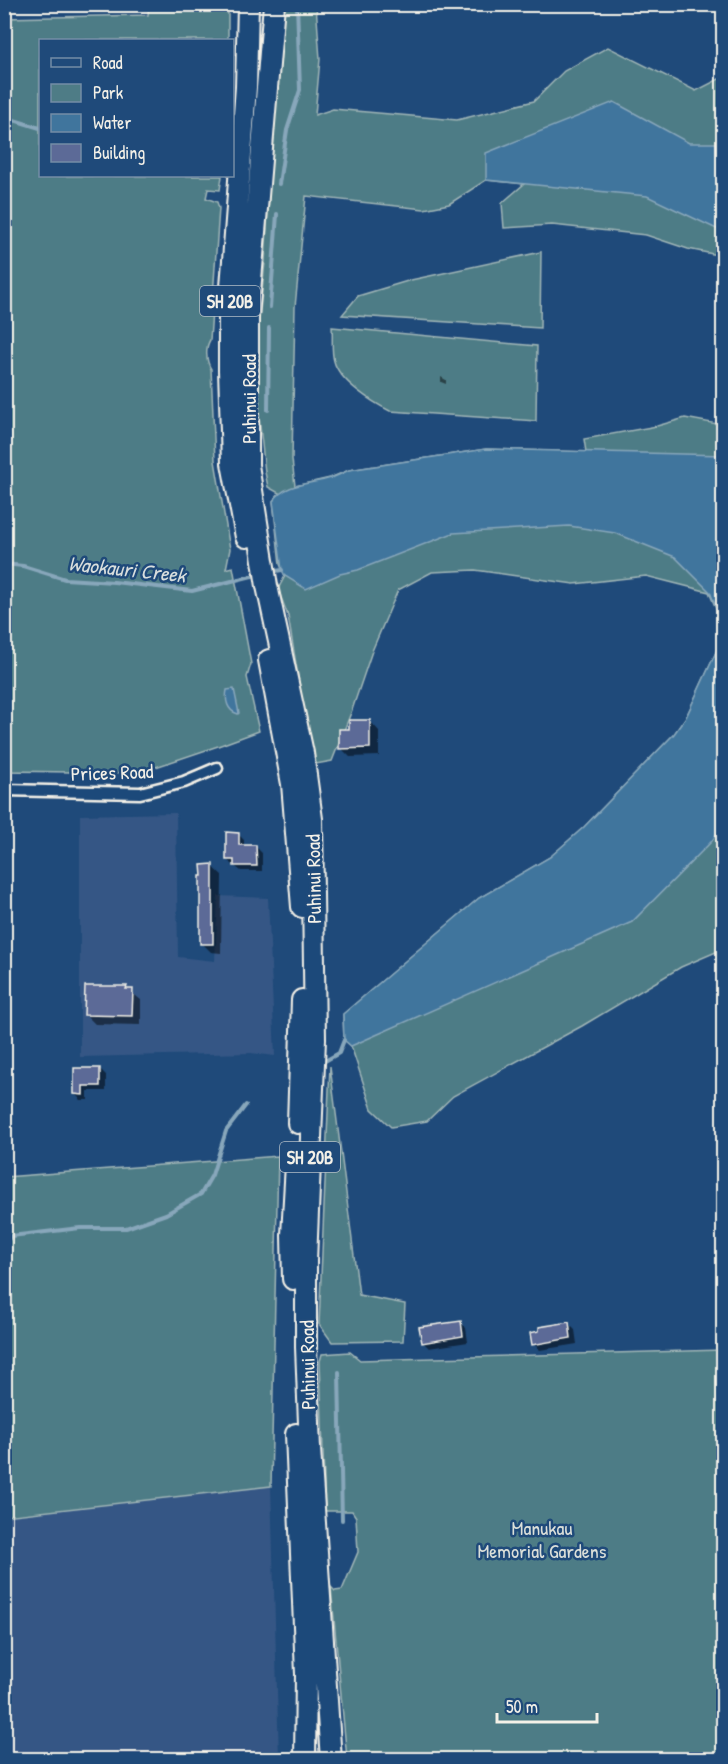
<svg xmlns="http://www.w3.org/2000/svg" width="728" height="1764" font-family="'Patrick Hand',sans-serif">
<rect width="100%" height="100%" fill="#1f4a7a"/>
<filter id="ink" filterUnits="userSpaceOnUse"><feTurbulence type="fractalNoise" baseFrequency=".0167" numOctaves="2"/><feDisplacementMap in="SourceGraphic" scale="12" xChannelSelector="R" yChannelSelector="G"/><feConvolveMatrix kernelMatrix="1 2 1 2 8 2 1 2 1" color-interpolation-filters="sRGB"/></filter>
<g filter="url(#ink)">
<!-- built -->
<path fill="#355785" d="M176,813L178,957L215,961L218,896L268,898L275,1056L251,1053L80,1057V815Z
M271,1486L279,1759H5L4,1516Z"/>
<!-- green -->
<path fill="#4e7c86" stroke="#a1b6b7" stroke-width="1.5" d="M149,5H228V40H40V176H222L220,190L208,189L206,198L217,202L219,208L210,340C205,348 206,361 211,369L215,461L230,549L226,569L233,567L251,664L247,677L259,731L218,746L138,773L5,771L4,18L148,15Z
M284,5H316L320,59L315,115L333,109L457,120L534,101L564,71L608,47L696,91L723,77V256L688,249L646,235L552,225L504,228L502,203L524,184L486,180L449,204L424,209L306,196L295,307L292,459L295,486L330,478L349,470L486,449L586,452L584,439L657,426L685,418L723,425V625L709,592L646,576L574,584L475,570L432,572L398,590L372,651L352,710L332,761L316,764L310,748L288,616L278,589L285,576L280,564L273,501L279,493L268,487L265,472L254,370L265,262L274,109Z
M541,252L540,328L342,315L358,296L411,280Z
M332,327L537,346L536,421L390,411C372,402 339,381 334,361C331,351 333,338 332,327Z
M723,637V949L681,967L582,1026L453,1096L427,1121L391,1127L372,1109L351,1046L344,1040L343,1014L479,898L550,857L584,827L674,734L686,717Z
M330,1066L359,1295L405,1304L403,1341L332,1342L319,1324Z
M278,1156L271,1486L5,1516V1177Z
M723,1350V1759H347L331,1587L335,1591L342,1590L358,1552L356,1517L352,1511H325L320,1361L322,1354L350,1352L360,1360Z"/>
<!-- water -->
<path fill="#40759d" stroke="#88a7bb" stroke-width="1.5" d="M614,102L689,143H723V232L647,196L486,180V153Z
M486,449L723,455V625L710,592L675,557L615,533L569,526L453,533L358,570L340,574L306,589L285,576L282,570L273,501C287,482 310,485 331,478C337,476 343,473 349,470Z
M723,637V824L712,841L632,922L351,1046L344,1040L343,1014L479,898L550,857L584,827L674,734L686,717Z
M234,689L239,713L238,714C227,711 225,700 227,690Z"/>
<!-- shadow -->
<path fill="#0007" d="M441,377L446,380V384L441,382Z
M370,721L379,731V756L350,757L341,748L350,731Z
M238,834L244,840V847H256L262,853V871H241L227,860Z
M212,866L222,875L221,953L211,952L202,943Z
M126,988L141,1000V1025L95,1024L86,1015Z
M100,1069L106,1075V1091H88V1100H81L75,1094Z
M460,1322L466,1328L468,1342L429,1348L423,1342Z
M569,1324L575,1330L577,1344L540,1350L534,1344Z"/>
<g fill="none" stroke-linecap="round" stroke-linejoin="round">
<!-- stream -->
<path stroke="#88a7bb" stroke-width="4" d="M4,117L40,128
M279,184L287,130L300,90L297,4
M270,307L277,214
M268,410L269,328
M4,564L23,566L65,579L114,582L192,591L260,574
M270,572L282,570
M325,1061L339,1053L344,1040
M4,1245L11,1236L80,1228H126L166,1214L201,1194L212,1175L226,1131L246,1105
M339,1372L342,1520"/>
</g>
<!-- building -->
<path fill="#5c6a97" stroke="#f4f1e8" stroke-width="1.5" d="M349,720H370V748L339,749V729H349Z
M226,832L239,833V845H256L257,866H234V860H226Z
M213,864V944H200V876H202L201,865Z
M85,986H127L126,989H133L132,1016L84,1015Z
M74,1068H100V1086H83V1095L74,1094Z
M461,1321L463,1336L422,1343L419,1327Z
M569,1322L571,1338L532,1345L530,1333L539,1331V1327Z"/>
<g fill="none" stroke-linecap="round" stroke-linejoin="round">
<!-- street casing -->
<g stroke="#f4f1e8" stroke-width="15">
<path id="street" d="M4,790L140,793L184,782L217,768"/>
</g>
<!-- highway casing -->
<g stroke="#f4f1e8" stroke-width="24">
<path id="highway" d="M274,4L248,316V465L267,586L303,753L312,819L315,1039L306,1261V1347L310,1449L331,1760
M246,537L232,463L229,370V314L246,87L248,4
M269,660L292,784L302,907
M298,1123L302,1000
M293,1279L292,1235L296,1164
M296,1434L306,1674L305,1760"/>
</g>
<!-- street -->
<use href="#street" stroke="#1f4a7a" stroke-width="10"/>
<!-- highway -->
<use href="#highway" stroke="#1f4a7a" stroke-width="20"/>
</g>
</g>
<g text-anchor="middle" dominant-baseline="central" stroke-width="5" stroke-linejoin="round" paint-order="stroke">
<!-- shield labels -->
<g fill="#1f4a7a" stroke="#b4bfc7" stroke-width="1.5">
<rect x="200" y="286" width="60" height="30" rx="4.5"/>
<rect x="280" y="1142" width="60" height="30" rx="4.5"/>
</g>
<g font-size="18" font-weight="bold" fill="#f4f1e8">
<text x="230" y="301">SH 20B</text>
<text x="310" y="1157">SH 20B</text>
</g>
<!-- street labels -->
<g font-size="20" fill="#f4f1e8" stroke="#1f4a7a">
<text transform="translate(248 399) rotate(-90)">Puhinui Road</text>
<text transform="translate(112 772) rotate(-2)">Prices Road</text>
<text transform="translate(313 879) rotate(-91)">Puhinui Road</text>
<text transform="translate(307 1365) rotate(-91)">Puhinui Road</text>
</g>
<!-- park labels -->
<g font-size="20" fill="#dbdfd9" stroke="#1f4a7a">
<text x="542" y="1527">Manukau<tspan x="542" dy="23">Memorial Gardens</tspan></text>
</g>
<!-- water labels -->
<g font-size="21" font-style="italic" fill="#d9dedd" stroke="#1f4a7a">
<text transform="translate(127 569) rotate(6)">Waokauri Creek</text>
</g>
</g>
<!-- margin -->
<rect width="728" height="1764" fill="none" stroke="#1f4a7a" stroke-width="24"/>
<rect x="12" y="12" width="704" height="1740" fill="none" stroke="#f4f1e8" stroke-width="2" filter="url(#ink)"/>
<!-- legend -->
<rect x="39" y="39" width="195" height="138" fill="#1f4a7a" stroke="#748da6" stroke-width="1.5"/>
<rect x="51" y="58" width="30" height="9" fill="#1f4a7a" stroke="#748da6" stroke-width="1.5"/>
<text x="93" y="69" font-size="18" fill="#f4f1e8">Road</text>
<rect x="51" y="84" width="30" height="18" fill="#4e7c86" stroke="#748da6" stroke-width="1.5"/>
<text x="93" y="99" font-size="18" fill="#f4f1e8">Park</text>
<rect x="51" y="114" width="30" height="18" fill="#40759d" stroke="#748da6" stroke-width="1.5"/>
<text x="93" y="129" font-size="18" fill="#f4f1e8">Water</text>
<rect x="51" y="144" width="30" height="18" fill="#5c6a97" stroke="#748da6" stroke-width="1.5"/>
<text x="93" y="159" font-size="18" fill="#f4f1e8">Building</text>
<!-- scale -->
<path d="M497 1713v9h100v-9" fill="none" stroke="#f4f1e8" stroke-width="3"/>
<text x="506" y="1713" font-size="18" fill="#f4f1e8" stroke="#1f4a7a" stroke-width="4.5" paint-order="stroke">50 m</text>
</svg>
